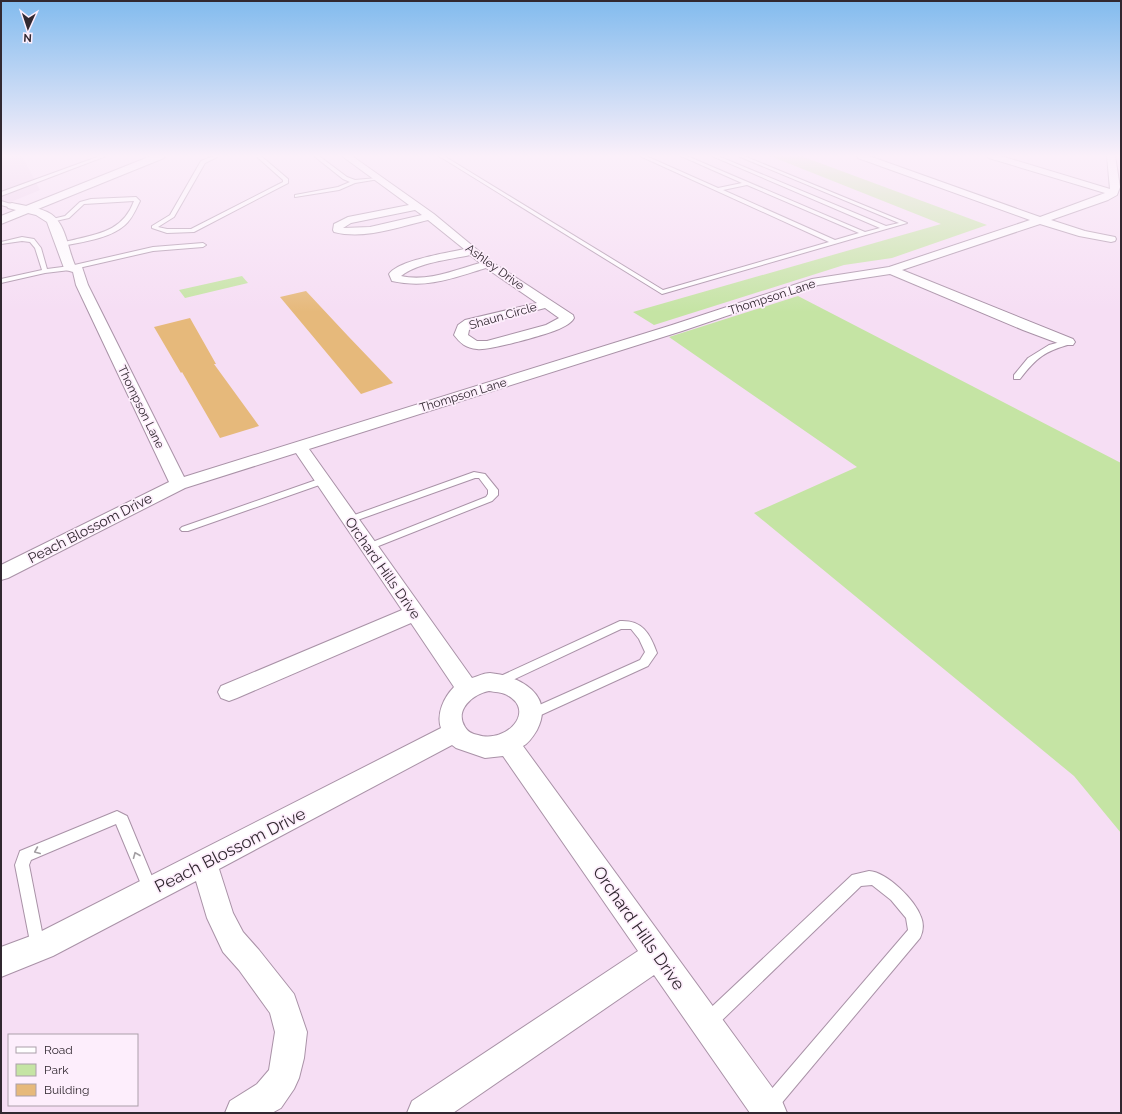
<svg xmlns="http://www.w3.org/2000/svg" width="1122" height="1114" font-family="Raleway,sans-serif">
<rect width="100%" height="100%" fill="#f6def4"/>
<!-- built -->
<path fill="#edd0eb" d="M1,156H22L40,190L1,206Z"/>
<!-- green -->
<path fill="#c5e4a4" d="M770,156H801L987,225L892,258L844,265L654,325L633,312L941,224Z
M242,276L248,283L185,298L179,290Z
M798,296L1121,463V833L1074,776L754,513L857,467L669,337Z"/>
<!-- building -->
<path fill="#e6b97b" d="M306,291L348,336L393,383L361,394L280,297Z
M190,318L216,364H214L259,426L220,438L182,372L181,373L154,327Z"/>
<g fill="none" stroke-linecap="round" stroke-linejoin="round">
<!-- lane casing -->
<g stroke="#a992a7" stroke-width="2">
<path id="lane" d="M100,156H106L1,196V192Z
M213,156H219L205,163L174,217L158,227L167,229H191L283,182V180L256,156H261L288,179V183L194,232L167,233L152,228V226L170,215L201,161Z
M314,156H319L347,177L355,180L377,178L379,179L355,183L339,190L295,197V195L338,187L350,182L343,179Z
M439,156H444L663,290L829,242L640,156H646L718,188L742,183L681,156H687L865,232L880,228L712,156H718L886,226L899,223L738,156H744L907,223L662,294ZM747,185L859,233L835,240L723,190Z
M136,197L140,201C136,209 132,219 125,225C109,239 82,242 62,246L59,244C64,241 71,241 77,239C104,233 124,228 134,201L84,204L69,218L51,222L48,220L65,216L80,202L91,199Z
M1,201L14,205L15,206L12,208L1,205Z
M22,237L34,239L41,248L47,269L70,266L153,247L203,243L206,245L203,247L153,251L70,270L45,273L1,283V279L42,270L35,248L30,242L22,241L1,244V242Z
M1068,340H1071V344C1045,351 1036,358 1020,379H1014V375L1028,358L1049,345Z
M474,472L485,474L498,490V495L492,501L371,549L368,550L363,547L365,545L486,497L488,494V490L479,478H475L352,522H346L344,520L346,518Z
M322,478L326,481L325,483L188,531H182L180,529L182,527Z
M620,621C642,620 650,633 657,653L648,666L530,720L526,719L524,715L526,711L640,660L645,652L639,639L631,629H621L502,685L498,687L494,685L492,682L494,679Z
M117,811L127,816L158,891L156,896L151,898L146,896L116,824L31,860L29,865L45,947L42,952L37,955L32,952L15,865L20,851Z
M869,871C887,872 915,900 921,917C924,924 923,932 920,938L775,1111L771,1113L763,1111L760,1105L763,1099L908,930L906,918L891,900L872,885L861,886L715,1027L709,1029L703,1027L701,1021L703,1015L852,875Z"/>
</g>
<!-- street casing -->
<g stroke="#a992a7" stroke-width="2">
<path id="street" d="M342,156H352L434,214L492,262L573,315L574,318C571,324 560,329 554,331C540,336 489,351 477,349C466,348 460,343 454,335L458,325L465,320L537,303L486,268C453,278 427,289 392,281L389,274C399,260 447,253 464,249L428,220C398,227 365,240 334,232L333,230L334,224L348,217L409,205ZM415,210L422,215L370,227L343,228L351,223ZM470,255L480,263C455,270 428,282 401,276C419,262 449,260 470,255ZM545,308L559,318L546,325L487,341H477L468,335L469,330L475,326Z
M857,156H869L1040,217L1105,193L989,158L988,156H1001L1110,189L1107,156H1115L1120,187L1117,195L1108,200L1051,220L1085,231L1115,237L1116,239L1115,241L1111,242L1079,236L1040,224L902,270L1073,339L1075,342L1073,345H1063L1023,330L890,274L818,285L682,331L309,449L472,678C478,676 484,673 490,673C520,676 555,695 537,730C534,735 529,743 523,746L782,1101L787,1113H750L654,975L453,1113H407L412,1101L638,951L503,756L485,758L456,748L452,745L219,869L233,913L243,932L259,950L294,994L307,1032L304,1058L299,1078L294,1089L281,1108L272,1113H225L230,1101L257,1084L269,1070L275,1032L270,1013L239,970L223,952L207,918L196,881L53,956L1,977V947L36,934L441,728C436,714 444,697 454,687L411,623L237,698L229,701L221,698L218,692L221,686L402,610L296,453L185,488L8,578L1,580V565L169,482L76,285L73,272L66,270L64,268L47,222L36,215L8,208L7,206L8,204L12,203C24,206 40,207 51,214C66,224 68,250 75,265L82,267L88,285L184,477L672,325L812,279L889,267L1030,220L858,158ZM489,691C494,692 502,692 507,695C537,711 506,744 478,735C472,734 468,732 465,727C454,710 473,694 489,691Z"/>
</g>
<!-- primary casing -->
<g stroke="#a992a7" stroke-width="2">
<path id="primary" d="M151,156H165L164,158L1,224V216Z"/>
</g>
<!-- lane -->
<use href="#lane" fill="#fff" fill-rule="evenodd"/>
<!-- street -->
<use href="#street" fill="#fff" fill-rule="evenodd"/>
<!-- primary -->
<use href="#primary" fill="#fff" fill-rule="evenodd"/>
</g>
<!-- one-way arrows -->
<defs><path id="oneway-chevron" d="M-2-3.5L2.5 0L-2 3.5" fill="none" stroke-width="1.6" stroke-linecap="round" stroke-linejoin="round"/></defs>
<g stroke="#a29ea2">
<use href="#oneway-chevron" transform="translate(37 851) rotate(157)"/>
<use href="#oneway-chevron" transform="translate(136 855) rotate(-112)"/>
</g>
<!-- sky -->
<linearGradient id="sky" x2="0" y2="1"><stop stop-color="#82bbee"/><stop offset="0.5" stop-color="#fbf0fa"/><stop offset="1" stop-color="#fbf0fa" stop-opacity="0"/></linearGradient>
<rect width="1122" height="312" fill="url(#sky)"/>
<g text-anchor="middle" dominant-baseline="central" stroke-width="3.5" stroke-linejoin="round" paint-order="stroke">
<!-- far-street labels -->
<g font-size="12" fill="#312830" stroke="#fdeefc">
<text transform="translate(495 267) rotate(36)">Ashley Drive</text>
<text transform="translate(772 297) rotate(-18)">Thompson Lane</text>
<text transform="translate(503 316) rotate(-16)">Shaun Circle</text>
<text transform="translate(463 395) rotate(-17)">Thompson Lane</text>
<text transform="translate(141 407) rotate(64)">Thompson Lane</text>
</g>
<!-- street labels -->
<g font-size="14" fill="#312830" stroke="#fdeefc">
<text transform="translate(90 528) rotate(-27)">Peach Blossom Drive</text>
<text transform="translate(383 568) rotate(55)">Orchard Hills Drive</text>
</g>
<!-- near-street labels -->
<g font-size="17" fill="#312830" stroke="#fdeefc">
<text transform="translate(230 850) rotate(-27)">Peach Blossom Drive</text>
<text transform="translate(639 928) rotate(55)">Orchard Hills Drive</text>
</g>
</g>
<!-- border -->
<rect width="1122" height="1114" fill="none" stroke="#312830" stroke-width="4"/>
<!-- legend -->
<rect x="8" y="1034" width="130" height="72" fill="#fdeefc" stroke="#ab9faa"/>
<rect x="16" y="1047" width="20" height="6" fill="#ffffff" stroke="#ab9faa"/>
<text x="44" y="1054" font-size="12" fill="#312830">Road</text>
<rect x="16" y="1064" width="20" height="12" fill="#c5e4a4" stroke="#ab9faa"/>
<text x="44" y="1074" font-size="12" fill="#312830">Park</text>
<rect x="16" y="1084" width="20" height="12" fill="#e6b97b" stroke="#ab9faa"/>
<text x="44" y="1094" font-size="12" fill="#312830">Building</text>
<!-- north arrow -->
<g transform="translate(28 28) rotate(183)" stroke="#fdeefc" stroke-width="3" paint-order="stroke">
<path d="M0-3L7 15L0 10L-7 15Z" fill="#312830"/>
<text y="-6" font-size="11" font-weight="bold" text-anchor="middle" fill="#312830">N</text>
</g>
</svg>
